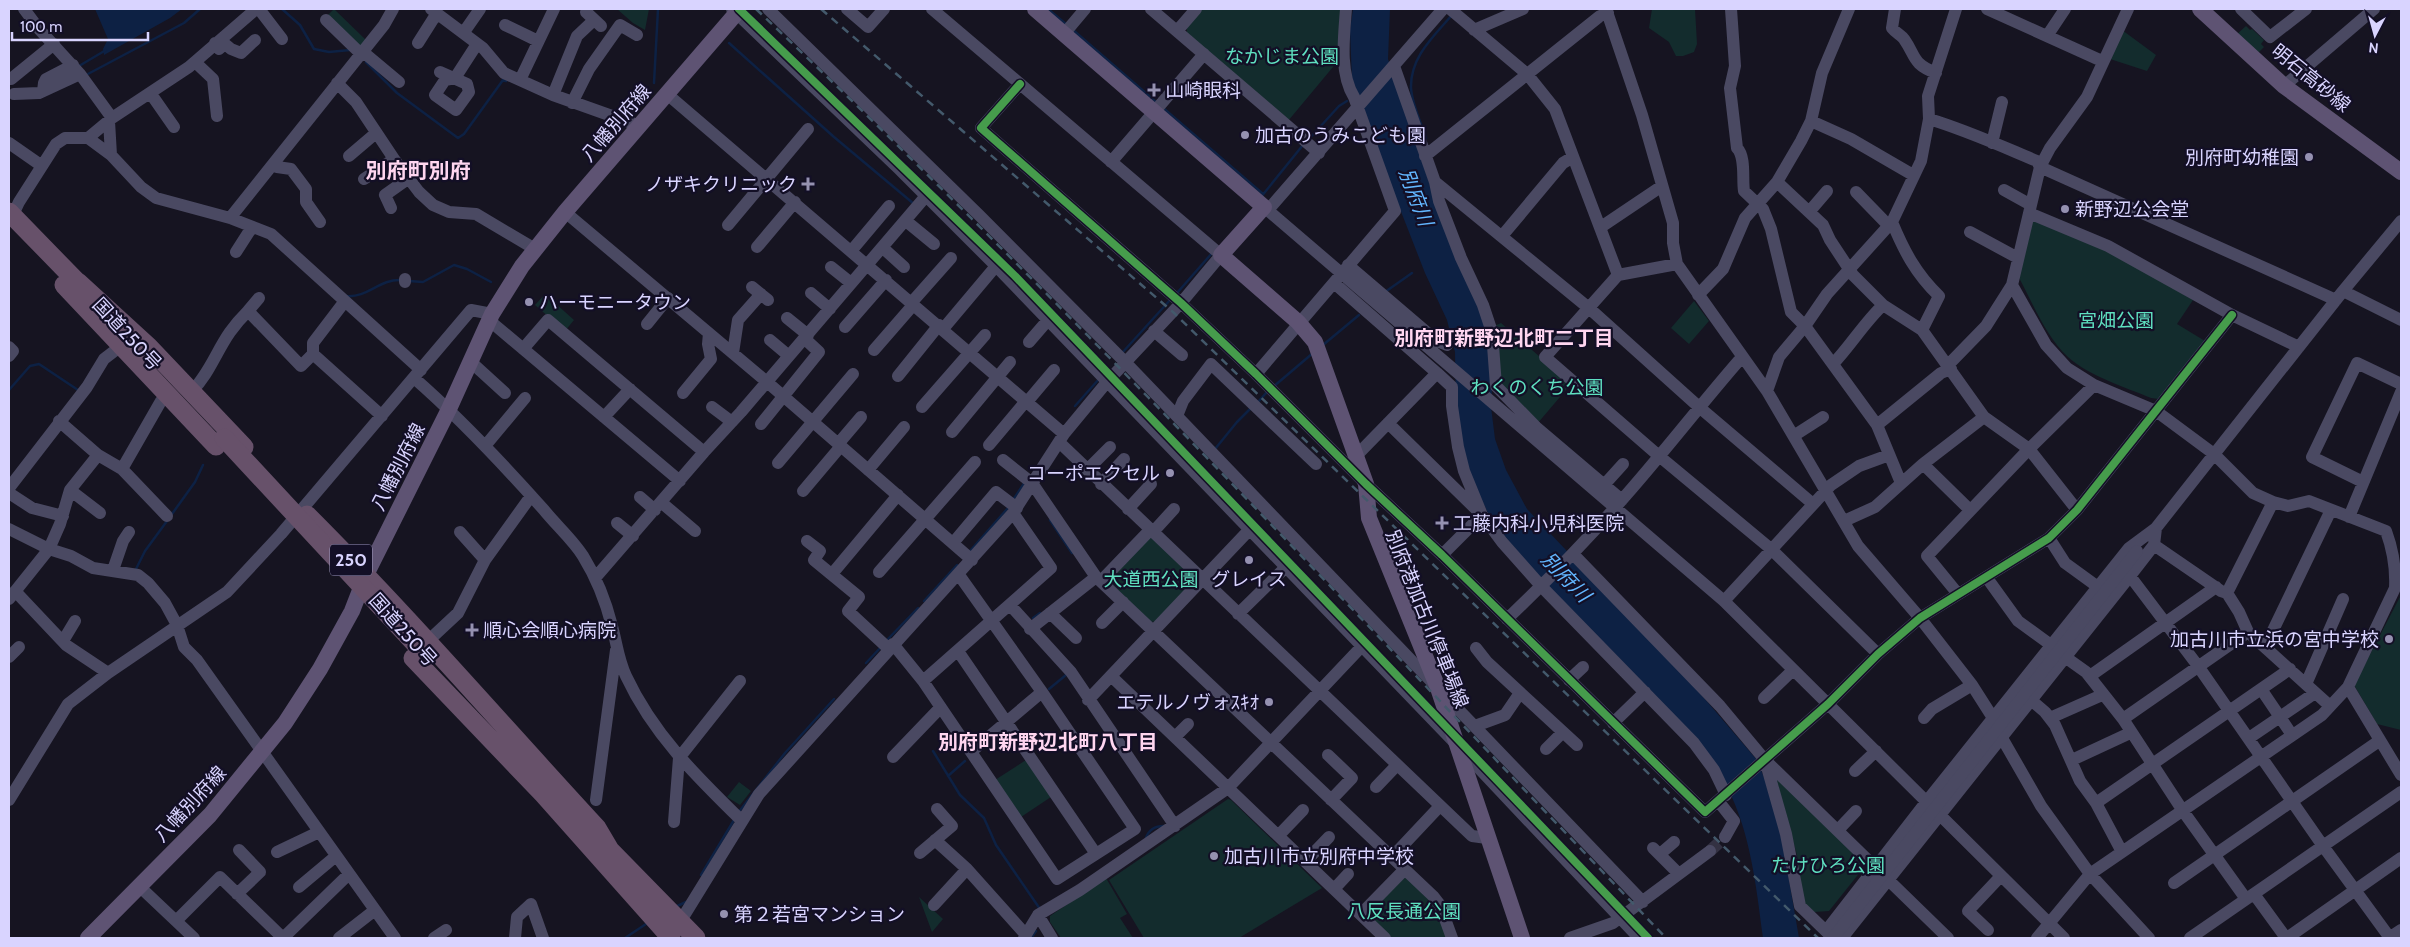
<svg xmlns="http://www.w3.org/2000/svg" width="2410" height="947" font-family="Cabin,'Noto Sans JP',sans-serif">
<rect width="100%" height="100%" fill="#161421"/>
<!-- green -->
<path fill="#132c2d" d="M334,9L366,40L361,47L326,17Z
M617,9H649L645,30L633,23Z
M1202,9H1343L1338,61L1288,121L1187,34V26Z
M1652,9H1695L1697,44L1694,52L1683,56H1676L1669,42L1649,28Z
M2246,26L2250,30L2252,29L2264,40L2261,44L2264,47L2256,55L2236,35Z
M2122,30L2156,55L2147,71L2110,59Z
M2032,220L2106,249L2193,300L2177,324L2205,341L2159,399L2151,398C2125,387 2089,376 2068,357C2045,336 2032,301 2017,274Z
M545,294L574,320L565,331L535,305Z
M1694,301L1709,321L1689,344L1671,328Z
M1501,323L1571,384L1537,424L1500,383L1494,326Z
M1151,536L1193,576V584L1158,621L1151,622L1108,581Z
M2401,595V730L2377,724L2354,685Z
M1026,760L1051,797L1021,817L995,780Z
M1778,776L1865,866L1829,911L1814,912L1804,904L1797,855L1775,779Z
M739,782L751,791L740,805L727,797Z
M1228,799L1231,800L1322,888L1239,938H1144L1109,880Z
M1405,876L1433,902L1447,938H1389L1367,916Z
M1106,878L1127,914L1120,918L1133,938H1061L1050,922V916Z
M919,897L943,919L932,932Z"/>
<!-- water -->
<path fill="#0d2144" d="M95,9H182L170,18L104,55L103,49L108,39Z
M1353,9H1390L1388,59L1441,218L1486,323L1493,371L1491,407L1495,439L1506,470L1527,509L1681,671L1757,760L1777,810L1799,938H1763C1756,886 1751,834 1727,787L1511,544L1490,517L1476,489L1463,452L1456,413L1455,352L1447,320L1425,273L1375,145L1352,80L1350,30Z"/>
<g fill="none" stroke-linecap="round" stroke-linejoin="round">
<!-- stream -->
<path stroke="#0d2144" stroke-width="2.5" d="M282,9L300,25L314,49L329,52L350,50
M1048,9L1067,25
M1073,30L1156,102
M729,43L834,137L914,204
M366,62L397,93L458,138L464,134L503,80L506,81
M79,66L106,50
M86,75L184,23L200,9
M654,83L658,9
M1162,107L1263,194
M1426,138C1421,123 1412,104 1411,88C1410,57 1434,36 1452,15
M1309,139L1339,106L1347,101
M1261,197L1303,145
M409,281L423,282L454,265L467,269L491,282
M1385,292L1412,273
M1177,293L1213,252
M346,296C368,298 379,279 401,280
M1323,345L1359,315
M1122,353L1171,299
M1273,387L1313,353
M9,390L30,366L39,364L78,390
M1257,403L1267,392
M1075,406L1099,379
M1215,449L1237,422L1251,408
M1013,500L1025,482
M172,514L195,482L203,465
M1050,520L1072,553
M970,551L1008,508
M135,571L145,551L167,521
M924,601L957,565
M1033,618L1040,613
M887,640L918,608
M866,663L882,646
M1049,689L1066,675
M933,751L960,795L984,818L996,845L1040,909
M948,776L965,761
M738,813L785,753L834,699
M1146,838C1149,829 1156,826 1164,826
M701,875L734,820
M675,907L686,902
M625,938L649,922
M1031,938L1036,931"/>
<!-- minor-tunnel -->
<path stroke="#333142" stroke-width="12" stroke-dasharray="12 6" stroke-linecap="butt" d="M1710,851L1725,837"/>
<!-- minor -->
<path stroke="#4a4962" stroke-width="12" d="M24,9L39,29L80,74L112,118
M259,9L282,39
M431,9L483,48L504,73L553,95L640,126
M732,9L898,168L996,266L1458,746L1639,938
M768,9L979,215L1126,363L1643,902
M847,9L868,27L884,9
M1151,9L1319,153
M1450,9L1527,74L1555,109L1618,275
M1606,9L1642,115L1673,223V243L1677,264L1767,391L1858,546L1920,618L1972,685L1993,718
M1731,9L1735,66L1730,88L1737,148C1746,157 1742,179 1744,191L1763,209L1771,229L1791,312L1805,326L1877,425
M1895,9L1892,28C1896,33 1901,35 1904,39C1916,56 1912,64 1936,73
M1987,9L2102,61
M2241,9L2270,37L2306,9
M586,12L601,26
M326,20L360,53
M505,25L538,41
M1474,30L1523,9
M1177,31L1196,9
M464,32L480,9
M1064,34L1085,9
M2047,36L2065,9
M215,43L219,49L225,44L231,49L241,53L255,40
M418,43L437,13
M362,51L399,82
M195,62L213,79L217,116
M1394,66L1435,182L1439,201L1461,258L1483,305L1492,332L1496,386L1536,427L1622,500
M440,72L467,84L469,92L456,110L435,95L445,80L455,78L477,44
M11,79L54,44
M520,80L554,9
M337,83L356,102L394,159L419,192L433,205L449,212L476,214L535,249
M1020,84L981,128L1181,303L1256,374L1366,484L1442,555L1705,812L1828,704L1878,654L1920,618L2049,538L2077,510L2232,315
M2284,86L2374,9
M43,91L44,83L46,79L73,65
M14,94L39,93L80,74
M151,94L174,127
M667,94L1064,434
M553,95L577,36L594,20
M572,103L589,69L620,25L637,35
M1929,119C1966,130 2001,146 2037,161L2040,167L2336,300
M109,121L111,155
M1811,121L1851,139L1913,175
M88,138L111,155L141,187L156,198L230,218L271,234L421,370
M9,143L42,166
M1992,143L2002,102
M349,156L376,133
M1425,156L1600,16L1608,13
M1111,162L1204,54
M274,164L277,167L291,169L306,189V202L320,222
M364,179L394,159
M1435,182L1590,309L1699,407L1813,504
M1777,182L1823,225L1830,240L1853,275L1883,305L1922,330L1984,417L2029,449L2077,510
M2004,190L2031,205
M1856,192L1888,225
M1264,207L1724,601L2064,938
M391,208L385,195L409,178
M1268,210L1443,9
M565,212L767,382L972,560
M1809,212L1827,191
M2029,213L2108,246L2232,315L2299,347
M230,218L384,25L393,9
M10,221L19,202L56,144L65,138H88L112,118L189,67L256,9
M906,221L934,244
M1892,222C1904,251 1916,274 1939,296L1922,330
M728,225L808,129
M1601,227L1662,186
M1970,232L2018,258
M1502,236L1563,163L1573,157
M757,247L795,202
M883,248L904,267
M852,250L889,206
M236,252L252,227
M1677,264L1618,275L1545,357L1659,456L1771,549L1878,654
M1348,265L1437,341L1447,345
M831,267L851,283
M405,279V282
M1334,283L1437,373L1357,455
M2012,285L2046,345L2067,368L2094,385L2156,411L2214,454L2253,493L2273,502L2288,506L2309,501L2386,531C2393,550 2396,568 2395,588L2348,687L2322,715L2090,874L2037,938
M752,287L768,300
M2343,291L2401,320
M811,293L830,309
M1698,295L1723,269L1745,218L1777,182L1801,141L1811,121L1822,73L1849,9
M912,302L951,258
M248,311L259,298
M787,318L808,335
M490,321L680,481
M647,324L668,298
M845,327L886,280
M943,329L996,266
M1154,331L1182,355
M770,340L789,356
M1029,342L1048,320
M9,347L13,351L9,356
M523,349L548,320L704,452
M874,350L914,304
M733,353L738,320L761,294
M313,354L382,416
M471,362L505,393
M1833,364C1851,345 1864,323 1883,305
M1949,364L1986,326L2012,285L2040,167L2050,148L2087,97L2128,9
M1437,373L1452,387V406L1458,447L1464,471L1482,515L1502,542L1541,586L1694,743L1714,770L1726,795
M1256,374L1395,211L1354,97C1339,73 1344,36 1346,9
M898,376L939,325
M414,378C461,419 503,464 544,510C556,525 573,540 583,556C596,577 606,602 612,626C617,644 618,659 626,676C653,734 696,776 741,820
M192,391C209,374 216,352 230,332C235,325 241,318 248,311L301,366L313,354V343L345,301
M1767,391L1779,357L1805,326L1827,294L1892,222L1921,161L1929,119L1928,96L1956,9
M683,393L711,359L708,344L709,333
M1027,402L1054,370
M712,407L732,422
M922,407L985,335
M1177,416L1183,401L1211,364L1316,464
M604,417L630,389
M59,421L98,455
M1388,423L1482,515L1442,555
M761,424L819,352L805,339
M952,432L1010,362
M1795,435L1823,417
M1059,442L1472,836L1487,838
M838,444L861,417
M989,445L1026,401
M485,446L525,398
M1003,460L1032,483L1096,577L1433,896L1440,905L1452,938
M778,463L853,374
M1923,464L1970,510
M122,469L167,516
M868,470L904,427
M1087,470L1110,447
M2363,482L2312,457L2357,363L2401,384
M1901,483L1877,425L1941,373L1951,369
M1101,484L1124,459
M1604,485L1623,464
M9,488L87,387L104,359L117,349
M70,490L100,513
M803,491L841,446
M9,493L32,508L63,516
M640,497L655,510
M662,503L695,531
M1128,509L1151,484
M2349,517L2401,392
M1844,521L1875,507L1923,464L1984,417
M617,523L633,536
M9,529L49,549L71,556L93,568L138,575L148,583L165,603L177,625L184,647L197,660L395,938
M460,532L485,560
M1153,532L1174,509
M2152,533L2343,291L2401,221
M2049,538L2065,563L2098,587
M807,541L820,551L814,560L859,597L848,611L889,649
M953,543L996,492L1017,508
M2154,545L2221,591L2227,593L2239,612L2248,632L2330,706
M1573,554L1720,706L1765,760L1948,938
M113,570L123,541L129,532
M879,572L975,462
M832,574L898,495
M2130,576L2198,666L2323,846L2390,938
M595,578L704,452L741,412L926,196
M1987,578L2018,621L2051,645
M1101,581L1150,530
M15,591L66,645L108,673
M2227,593L2273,502
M1958,594L1927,556L2029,449L2094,385
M9,599L49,549L60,524L70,490L98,455L122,469L161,401
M1724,601L1831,485L1859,466L1889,455
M1010,605L1071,672L1175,826
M1050,613L1076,638
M1238,614L1286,567
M1507,619C1546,582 1584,543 1620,502C1662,455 1700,405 1742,357
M1102,623L1123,602
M1030,629L1096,577
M63,641L75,621
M428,641L458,613L485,560L531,496
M893,644L923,681L1057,879L1135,829L1042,692L959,575
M2265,647L2331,510
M1476,648L1487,662L1577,745
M958,651L1096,854
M9,657L19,647
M2065,657L2086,672L2123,719L2183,811L2246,899
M2090,676L2216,587
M1112,677L1385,938
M1569,680L1583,667
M923,681L1051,568L1013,513
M2306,684L2343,599
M2348,687L2401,775
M2261,689L2292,735
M1764,698L1793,670
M1088,700L1253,526
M2031,700L2045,712L2055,725L2080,781L2096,803L2122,852
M1924,718L1932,709L1972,685
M2050,718L2102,695
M2123,719L2248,632
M1613,723L1645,692
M1475,726L1505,715L1520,693
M1175,737L1188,724
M2002,738L2041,806L2090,874L2149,938
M2249,738L2315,693
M1546,749L1563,732
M972,751L1042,692
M1328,755L1352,778L1331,800
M893,757L940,708
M1765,760L1786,834L1800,906L1832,937
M2072,760L2130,733
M1855,771L1876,751
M1376,787L1397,765
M9,800L68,704L108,673L227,592L281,534L471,310L492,314
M596,800L616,650
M1719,802L1734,821L1725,837
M2096,803L2290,669
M674,822L679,758L740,681
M1838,830L1856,811
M1279,835L1303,810
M935,840L967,869L1026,935
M1653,848L1679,874
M277,852L319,832
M920,853L952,826L937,809
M1660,854L1674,842
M1392,857L1440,806
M1306,861L1329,837
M2174,883L2379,741
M139,886L176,921L220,877L283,938L349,874
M299,887L336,856
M1335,888L1348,874
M237,894L260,872L239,850
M2254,894L2286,938
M934,905L967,869
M1361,914L1404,870
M1038,915L1052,938
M176,921L194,938
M677,927L759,794L1013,513L1064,434L1107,382L1181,303L1221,255L932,9
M1988,930L1968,911L2001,876
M1826,931L1927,801L2129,548L2156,528
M339,938L375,910
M434,938L446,930
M515,938L517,917L531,904L543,938
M1024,938L1038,915L1080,890L1228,788L1365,643
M1570,938L1613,923L1710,851
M1842,938L2130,576L2154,545L2156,528
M2190,938L2401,792
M2287,938L2401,858
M2389,938L2401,930"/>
<!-- major -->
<path stroke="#5e5373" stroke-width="16" d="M1035,9L1264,207L1221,255L1298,322L1315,342L1366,484L1369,518L1438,688L1522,938
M2200,9L2284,86L2401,172
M88,938L210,815L285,723L320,669L352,611L366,575L449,409L492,314L522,266L565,212L740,9"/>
<!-- highway -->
<path stroke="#67516a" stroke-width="19" d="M9,212L86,291
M78,282L149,347L244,447
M64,285L216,446
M307,515C407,615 500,723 597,828L610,850
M413,658L543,794L671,938
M602,842L696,938"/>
<!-- rail -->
<path stroke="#43596b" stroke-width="2.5" stroke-dasharray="8 6" stroke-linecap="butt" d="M756,9C1071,307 1366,625 1666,938
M821,9L1173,312L1818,938"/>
<!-- minor-bridge -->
<path stroke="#4a4962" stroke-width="12" d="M1833,938L2137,551"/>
<!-- highway-bridge -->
<path stroke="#67516a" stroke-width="19" d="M224,438L421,650"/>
<!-- cycleway casing -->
<g stroke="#130f26" stroke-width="11">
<path id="cycleway" d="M739,9L1015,276L1648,938
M1020,84L981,128L1181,303L1256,374L1366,484L1442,555L1705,812L1828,704L1878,654L1920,618L2049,538L2077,510L2232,315"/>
</g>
<!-- cycleway -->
<use href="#cycleway" stroke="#469c4c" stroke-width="8"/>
</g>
<!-- markers -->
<g fill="#9591b1" stroke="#130f26" stroke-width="2">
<path d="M1151.5 82.5h5v5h5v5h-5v5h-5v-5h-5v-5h5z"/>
<circle cx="1245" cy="135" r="5"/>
<circle cx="2309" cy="157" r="5"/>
<path d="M805.5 176.5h5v5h5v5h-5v5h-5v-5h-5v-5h5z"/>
<circle cx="2065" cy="209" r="5"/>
<circle cx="529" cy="302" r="5"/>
<circle cx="1170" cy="473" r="5"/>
<path d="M1439.5 515.5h5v5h5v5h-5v5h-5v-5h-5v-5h5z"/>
<circle cx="1249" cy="560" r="5"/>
<path d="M469.5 622.5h5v5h5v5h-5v5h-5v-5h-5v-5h5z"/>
<circle cx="2389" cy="639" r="5"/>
<circle cx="1269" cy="702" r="5"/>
<circle cx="1214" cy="856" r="5"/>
<circle cx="724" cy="914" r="5"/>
</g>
<g text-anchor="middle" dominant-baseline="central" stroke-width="4.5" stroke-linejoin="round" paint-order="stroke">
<!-- shield labels -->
<rect fill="#130f26" stroke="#9e99be" stroke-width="1" x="330" y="544.5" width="42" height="31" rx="4"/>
<g font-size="18" font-weight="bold" fill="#d9d4ff">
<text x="351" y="560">250</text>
</g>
<!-- park labels -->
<g font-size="19" fill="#5fe0c0" stroke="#130f26">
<text x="1282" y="56">なかじま公園</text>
<text x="2116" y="320">宮畑公園</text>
<text x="1537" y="387">わくのくち公園</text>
<text x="1151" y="579">大道西公園</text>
<text x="1828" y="865">たけひろ公園</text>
<text x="1404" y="911">八反長通公園</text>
</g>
<!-- street labels -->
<g font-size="19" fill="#d9d4ff" stroke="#130f26">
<text transform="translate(2311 78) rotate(39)">明石高砂線</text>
<text transform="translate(616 123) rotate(-49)">八幡別府線</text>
<text transform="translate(127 334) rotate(47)">国道250号</text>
<text transform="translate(398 467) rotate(-63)">八幡別府線</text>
<text transform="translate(1427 619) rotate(68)">別府港加古川停車場線</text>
<text transform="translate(403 630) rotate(48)">国道250号</text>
<text transform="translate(190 804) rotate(-47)">八幡別府線</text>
</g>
<!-- poi labels -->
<g font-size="19" fill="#d9d4ff" stroke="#130f26" text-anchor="start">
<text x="1165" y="90">山崎眼科</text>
<text x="1255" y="135">加古のうみこども園</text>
<text x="2299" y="157" text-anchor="end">別府町幼稚園</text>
<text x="797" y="184" text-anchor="end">ノザキクリニック</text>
<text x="2075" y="209">新野辺公会堂</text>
<text x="539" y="302">ハーモニータウン</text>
<text x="1160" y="473" text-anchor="end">コーポエクセル</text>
<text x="1453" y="523">工藤内科小児科医院</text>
<text x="1249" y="579" text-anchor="middle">グレイス</text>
<text x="483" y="630">順心会順心病院</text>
<text x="2379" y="639" text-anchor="end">加古川市立浜の宮中学校</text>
<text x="1259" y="702" text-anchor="end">エテルノヴォｽｷｵ</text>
<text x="1224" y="856">加古川市立別府中学校</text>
<text x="734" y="914">第２若宮マンション</text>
</g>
<!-- water labels -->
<g font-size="20" font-style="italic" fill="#62b6ff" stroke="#130f26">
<text transform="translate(1416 197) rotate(69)">別府川</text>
<text transform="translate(1566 577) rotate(46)">別府川</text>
</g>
<!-- neighbourhood labels -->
<g font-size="20" font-weight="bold" fill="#ffd6f0" stroke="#130f26">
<text x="1504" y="338">別府町新野辺北町二丁目</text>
<text x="1048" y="742">別府町新野辺北町八丁目</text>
</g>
<!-- quarter labels -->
<g font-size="21" font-weight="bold" fill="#ffd6f0" stroke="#130f26">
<text x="418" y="170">別府町別府</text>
</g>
</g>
<!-- border -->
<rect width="2410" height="947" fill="none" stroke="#d9d4ff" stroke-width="20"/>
<!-- north arrow -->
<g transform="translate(2375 35) rotate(186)" stroke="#130f26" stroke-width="4" paint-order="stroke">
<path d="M0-4L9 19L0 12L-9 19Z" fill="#d9d4ff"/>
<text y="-8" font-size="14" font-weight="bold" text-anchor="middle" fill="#d9d4ff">N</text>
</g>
<!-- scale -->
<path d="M12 32v8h136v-8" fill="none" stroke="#d9d4ff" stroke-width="2.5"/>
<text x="20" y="32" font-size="15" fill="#d9d4ff" stroke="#130f26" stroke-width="4" paint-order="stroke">100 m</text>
</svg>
